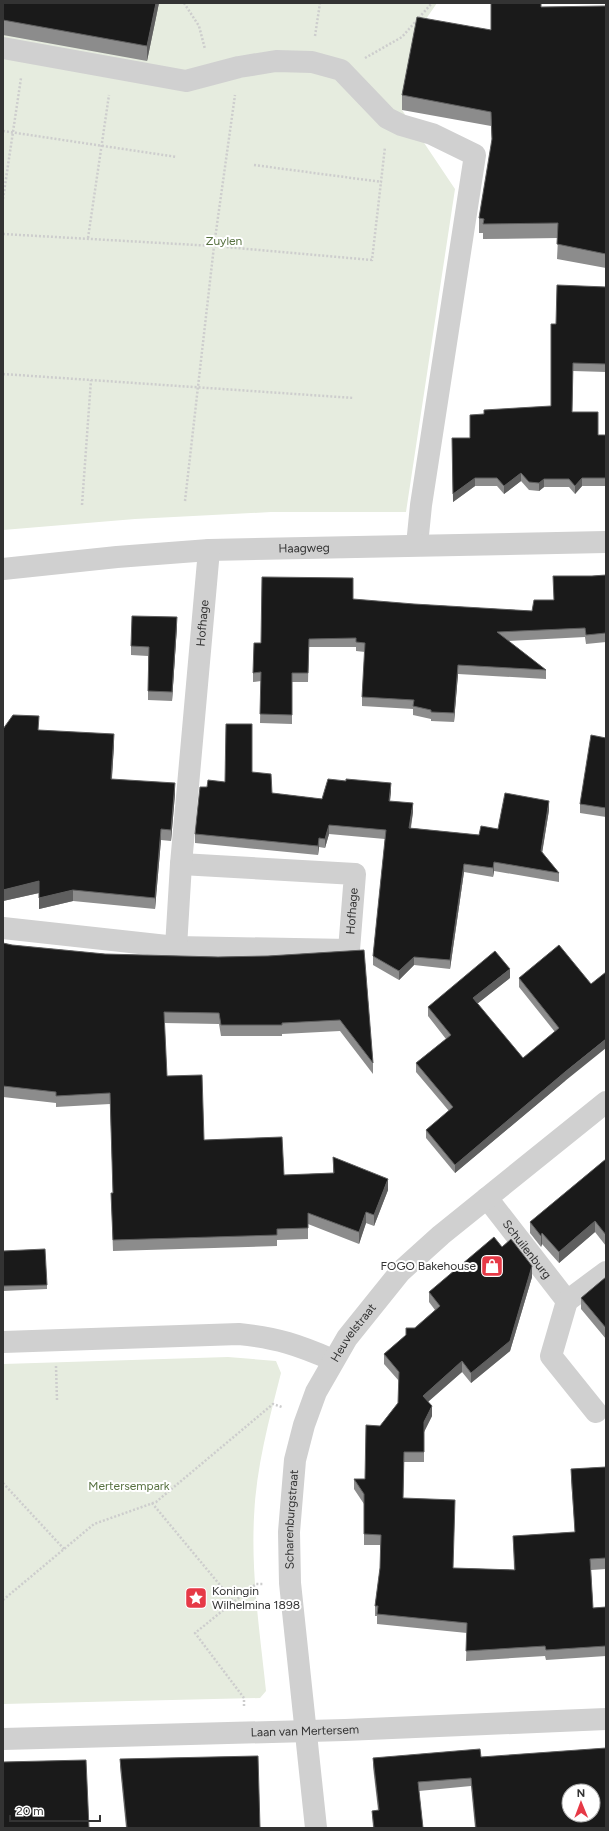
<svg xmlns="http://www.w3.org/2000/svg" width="609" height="1831" font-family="Figtree,sans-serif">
<rect width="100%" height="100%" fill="#fff"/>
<!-- green -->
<path fill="#e6ecdf" d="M3,3H437L417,32L402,110L455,189L406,512H271L135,519L3,530Z
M228,1357L276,1361L281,1373C269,1420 256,1468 254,1517C251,1575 260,1633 266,1691L260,1698L3,1704V1364Z"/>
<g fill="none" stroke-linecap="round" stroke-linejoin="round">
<!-- path -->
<path stroke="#cdcdcd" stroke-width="2.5" stroke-dasharray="2 2" stroke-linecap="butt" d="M184,3L199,26L205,49
M315,36L320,3
M365,58L402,37L432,3
M3,131L177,157
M254,165L382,182
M3,199L21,78
M3,234L214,246L372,260L385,147
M88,238L109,95
M3,374L354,398
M185,501L214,246L235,95
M82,505L91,380
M56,1366L57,1400
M3,1483L64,1549
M152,1503L234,1602
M3,1600L94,1524L156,1502L273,1404L282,1407
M244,1706V1698L195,1633L256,1584H263"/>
<!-- minor -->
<g stroke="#d0d0d0" stroke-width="22">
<path d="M3,48L186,81L239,67L276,61L312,62L341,70L387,118L401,125L432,134L475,155L421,505L417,545"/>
<path id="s1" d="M3,569L117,557L209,550L606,542"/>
<path id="s2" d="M3,928L176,947L349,950L355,874L181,864"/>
<path id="s3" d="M176,947L181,864L209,550"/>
<path id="s4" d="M487,1198L567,1301L551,1356L596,1412"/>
<path d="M567,1301L606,1272"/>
<path d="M3,1342L239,1334C278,1338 298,1345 333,1360"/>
<path id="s5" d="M3,1739L345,1730L606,1719"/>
<path id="s6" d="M316,1828L290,1583L289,1532L295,1460L304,1425L316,1392L347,1338L400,1272L441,1235L606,1102"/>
</g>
</g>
<!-- wall -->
<path fill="#8c8c8c" d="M3,3H159L147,61L3,35Z
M541,7L606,18V268L557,259L558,238L483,239V233H479V218L492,141L491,126L402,110V95L491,30Z
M606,287V372L573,371L572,412L598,435H606V486H582L575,494L569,487H544L539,491L529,490L521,481L504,494L497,486H475L453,502L452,438H470L484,414L551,406L556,324Z
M606,575V642L586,644L585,637L508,641L546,670V679L458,674L454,722L431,721V719L413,715V709L362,706V697L365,652L356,651V647H309L308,682H292V724L260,723L261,681L253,682V673L261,643L414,604L532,611L554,600L592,576Z
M177,626L172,701L148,700V656L131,655V646Z
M3,729L39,730L114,745L112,779L175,794L171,841L161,840L155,909L73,901L39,909V893L3,901Z
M606,738V817L580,813V804Z
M252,772L272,793L322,799L391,791L390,801L413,812L411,828L479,835L498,829L549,810L542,852L559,873V882L494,871L493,877L464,872L450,969L414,965L399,980L373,965V956L385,839L329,834L325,848L319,847L318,855L195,843V834L225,782Z
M3,943L12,945L105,954L218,957L268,956L364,950L373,1063V1074L340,1031L282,1034V1036H221L219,1024L164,1023L167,1076L204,1140L284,1175L333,1173V1157L388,1190L374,1226L366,1223L359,1244L308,1224V1239L277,1240V1246L113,1251L111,1193H113L110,1104L56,1107V1103L3,1097Z
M510,978L477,1004L523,1058L555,1032L519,987V978L591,984L565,1081L455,1173L426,1138V1130L449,1111L416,1072V1063L446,1039L428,1016V1007Z
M606,1159V1246L595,1232L559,1263L542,1244L541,1247L530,1233V1222Z
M502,1247L532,1277L510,1351L471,1383L462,1372L428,1402L432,1416L424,1432V1462H404L403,1498L453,1568L514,1570L513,1536L575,1532L571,1480V1469L606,1467V1569L591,1570L593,1608L606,1607V1656L546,1660L545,1656L466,1661L467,1633L377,1624V1616H375V1606L380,1568V1545H364V1504L354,1489V1479H365L380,1426L398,1403L399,1381L384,1364V1354L435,1310L429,1302V1292Z
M3,1251L47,1285V1289L3,1291Z
M606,1277V1339L581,1309V1298Z
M481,1757L606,1828H475L471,1786L419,1791L423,1828H373L372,1811L378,1810L373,1767V1758Z
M120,1759L260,1828H126L120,1767Z"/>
<!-- shaded-wall -->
<path fill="#5f5f5f" d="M156,3H159L147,61V46Z
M521,473V481L504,494V486Z
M475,478V486L453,502V494Z
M582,478V486L575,494V486Z
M544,479V487L539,491V483Z
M177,617V626L172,701V692Z
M458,665V674L454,722V713Z
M114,734V745L111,790V779Z
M175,783V794L171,841V830Z
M391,783V791L389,810V801Z
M549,801V810L541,860V851Z
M413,803V812L409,837V828Z
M329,825V834L325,848V839Z
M161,829V840L155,909V898Z
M319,838V847L318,855V846Z
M494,862V871L493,877V868Z
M464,864V872L450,969V960Z
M39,881V893L3,901V890Z
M73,890V901L39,909V898Z
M414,957V965L399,980V971Z
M510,969V978L473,1007V998Z
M606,1039V1048L565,1081L455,1173V1165L565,1072Z
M388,1179V1190L374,1226V1215Z
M366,1212V1223L359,1244V1232Z
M595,1221V1232L559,1263V1252Z
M542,1233V1244L541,1247V1236Z
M532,1266V1277L510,1351L471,1383V1373Z
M462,1361V1372L423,1406V1396Z
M432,1406V1416L424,1432V1462V1422Z"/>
<!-- building -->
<path fill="#1a1a1a" stroke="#5f5f5f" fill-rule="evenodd" d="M3,3H156L147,46L3,20Z
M491,3H541V7L606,6V254L557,244L558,223L483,224L484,219L479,218L492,139L491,112L402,95L417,17L491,30Z
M557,285L606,287V364L573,363L572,412H598V435H606V478H582L575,486L569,479H544L539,483L529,482L521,473L504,486L497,478H475L453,494L452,438H470V415L484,414V410L551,406V324H556Z
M606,575V633L586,635L585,628L497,632L546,670L458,665L454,713L431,712V710L413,706L414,700L362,697L365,643L356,642V638L309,639L308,673H292V715L260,714L261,672L253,673L254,643H261L262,577L353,578V599L414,604L532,611L534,600H554L553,576H592Z
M132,616L177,617L172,692L148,691L149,647L131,646Z
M13,715L39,716L38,730L114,734L111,779L175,783L171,830L161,829L155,898L73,890L39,898V881L3,890V729Z
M226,724H252V772L271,774L272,793L322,799L328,779L346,781V779L391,783L389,801L413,803L409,828L479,835L481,826L498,829L505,793L549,801L541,851L559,873L494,862L493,868L464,864L450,960L414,957L399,971L373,956L386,830L329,825L325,839L319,838L318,846L195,834L200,787H207L208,780L225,782Z
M591,735L606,738V808L580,804Z
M3,943L12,945L105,954L218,957L268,956L364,950L373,1063L340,1020L282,1023V1025H221L219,1013L164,1012L167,1076L202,1075L204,1140L282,1137L284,1175L334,1173L333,1157L388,1179L374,1215L366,1212L359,1232L308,1213V1228L277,1229V1235L113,1240L111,1193H113L110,1093L56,1096V1092L3,1086Z
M559,945L591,984L606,972V1039L565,1072L455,1165L426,1130L453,1107L416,1063L451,1035L428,1007L495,951L510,969L473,998L523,1058L559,1028L519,978Z
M606,1159V1235L595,1221L559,1252L542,1233L541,1236L530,1222Z
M494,1237L502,1247L511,1239L532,1266L510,1341L471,1373L462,1361L423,1396L432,1406L424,1422V1452H404L403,1498L455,1500L453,1568L515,1570L513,1536L575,1532L571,1469L606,1467V1558L590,1559L593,1608L606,1607V1646L546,1650L545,1646L466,1651L467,1623L377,1614L378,1606H375L380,1568L381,1535L364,1534V1494L354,1479H365L366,1425L380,1426L398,1403L399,1372L384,1354L406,1335V1328H415L440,1306L429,1292Z
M45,1249L47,1285L3,1286V1251Z
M606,1277V1328L581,1298Z
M606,1748V1828H476L471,1778L418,1782L423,1828H374L372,1811L379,1810L373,1758L480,1749L481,1757ZM569,1791H593V1815H569Z
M258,1756L260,1828H127L120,1759Z
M86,1760L89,1828H3V1762Z"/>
<!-- icons -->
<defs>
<g id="shop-square" transform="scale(1.15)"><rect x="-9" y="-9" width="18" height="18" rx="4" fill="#e63946" stroke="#fff"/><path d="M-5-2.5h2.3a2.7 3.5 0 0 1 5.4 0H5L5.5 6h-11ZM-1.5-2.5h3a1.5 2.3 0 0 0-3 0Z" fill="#fff"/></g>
<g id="sight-square" transform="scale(1.15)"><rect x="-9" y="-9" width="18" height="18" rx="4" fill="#e63946" stroke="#fff"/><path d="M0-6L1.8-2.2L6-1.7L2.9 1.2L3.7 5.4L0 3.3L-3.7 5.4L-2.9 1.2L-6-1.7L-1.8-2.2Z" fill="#fff"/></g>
</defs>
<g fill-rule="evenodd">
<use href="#shop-square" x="492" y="1266"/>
<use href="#sight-square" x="196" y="1598"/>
</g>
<g text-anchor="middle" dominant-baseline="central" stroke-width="4" stroke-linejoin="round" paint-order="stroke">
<!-- park labels -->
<g font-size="12" fill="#56703f" stroke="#fff">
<text x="224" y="241">Zuylen</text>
<text x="129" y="1486">Mertersempark</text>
</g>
<!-- street labels -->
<g font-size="12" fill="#333" stroke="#fff">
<text stroke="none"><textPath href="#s1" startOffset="302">Haagweg</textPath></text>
<text stroke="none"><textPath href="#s3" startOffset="325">Hofhage</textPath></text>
<text stroke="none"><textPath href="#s2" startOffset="386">Hofhage</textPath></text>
<text stroke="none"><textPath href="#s4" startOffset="65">Schuilenburg</textPath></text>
<text stroke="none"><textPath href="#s6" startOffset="511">Heuvelstraat</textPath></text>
<text stroke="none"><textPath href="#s6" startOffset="310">Scharenburgstraat</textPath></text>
<text stroke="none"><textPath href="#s5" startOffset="302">Laan van Mertersem</textPath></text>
</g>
<!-- poi labels -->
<g font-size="12" fill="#333" stroke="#fff" text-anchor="end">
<text x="476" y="1266">FOGO Bakehouse</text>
<text x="212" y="1591" text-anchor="start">Koningin<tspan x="212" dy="14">Wilhelmina 1898</tspan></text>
</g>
</g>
<!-- border -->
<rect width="609" height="1831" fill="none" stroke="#333333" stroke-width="8"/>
<!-- north arrow -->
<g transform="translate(581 1803) rotate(359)"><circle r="19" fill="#ffffff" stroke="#adadad"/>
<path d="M0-3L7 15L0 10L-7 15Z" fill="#e63946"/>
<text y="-6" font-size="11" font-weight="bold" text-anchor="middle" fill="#333333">N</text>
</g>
<!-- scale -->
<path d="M10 1815v6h90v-6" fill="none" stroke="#333333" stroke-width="2"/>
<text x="16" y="1815" font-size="12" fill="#333333" stroke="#ffffff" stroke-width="3" paint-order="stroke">20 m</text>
</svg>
